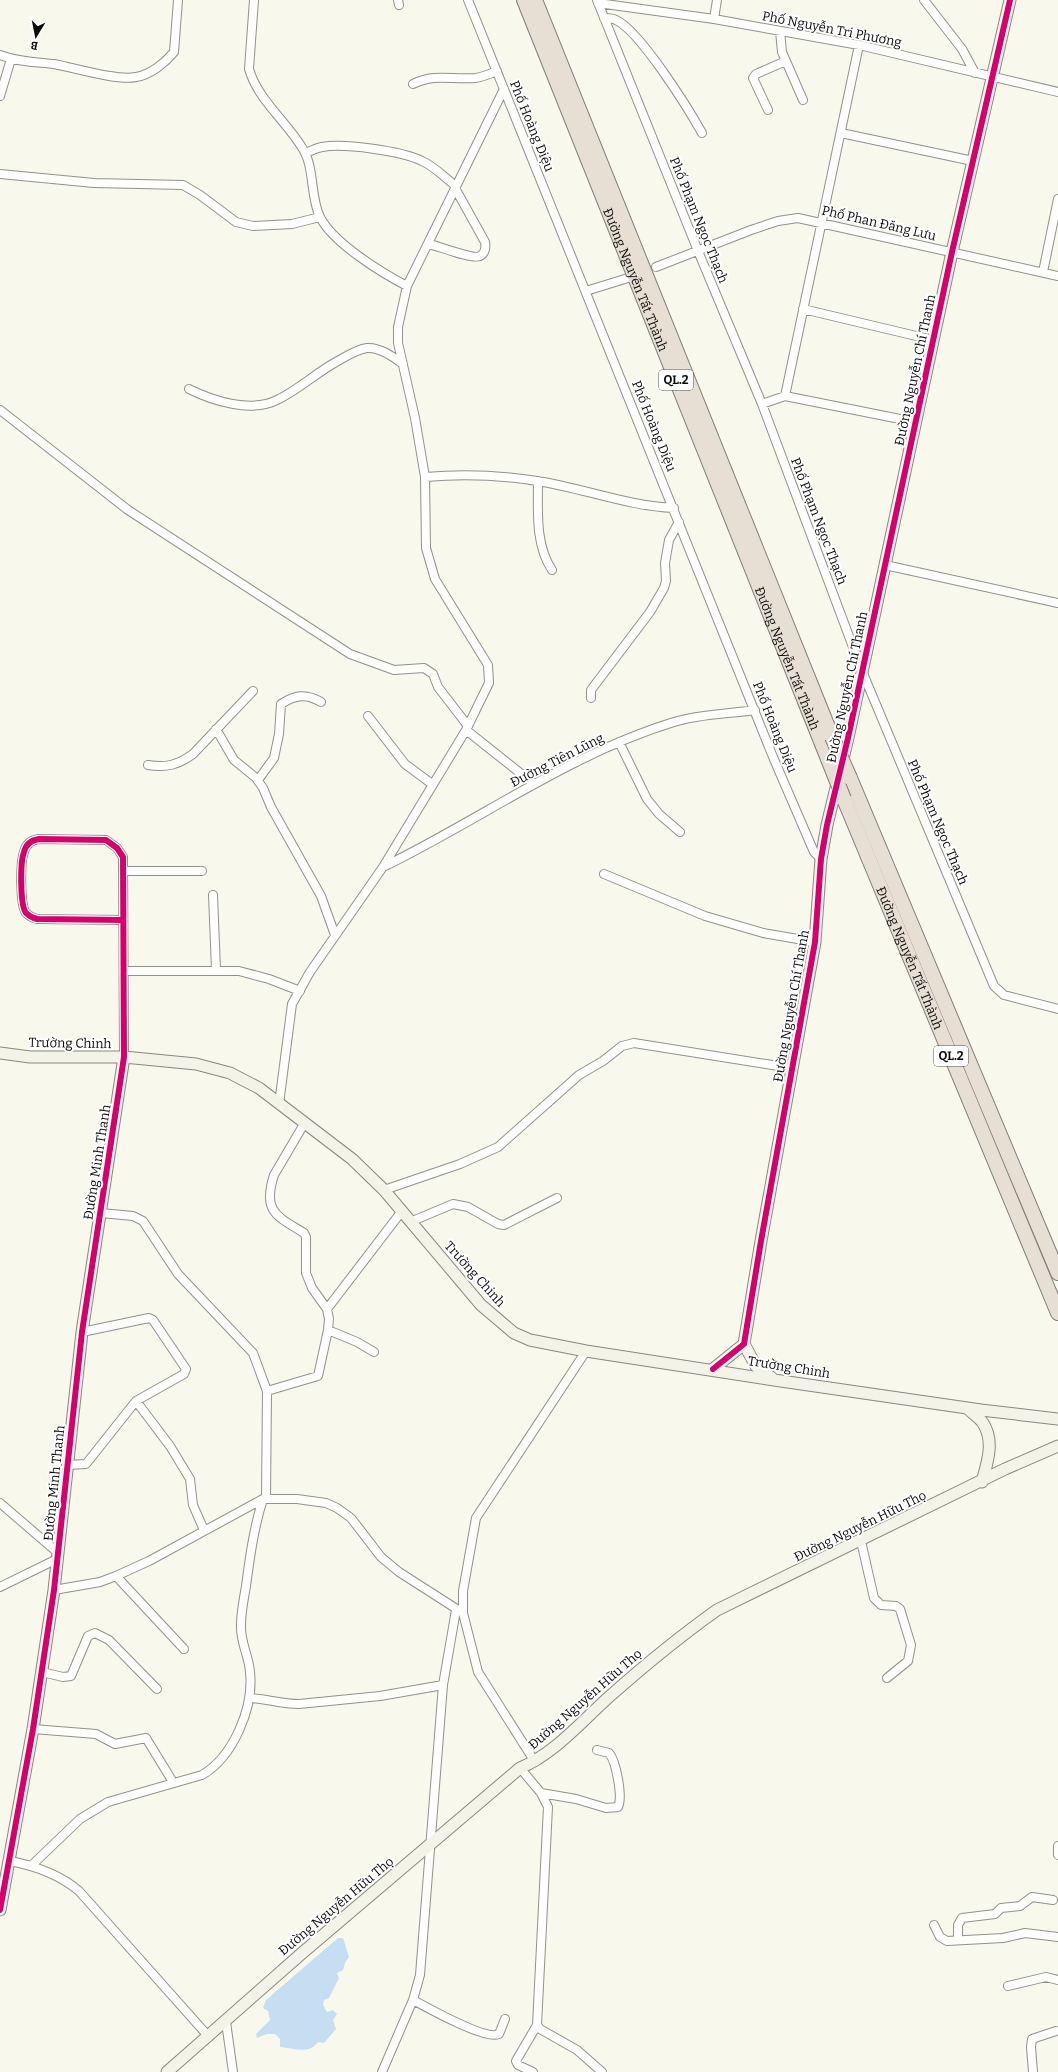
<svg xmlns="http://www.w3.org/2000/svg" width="1058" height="2072" font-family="Bitter,serif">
<rect width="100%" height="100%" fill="#f9f8ed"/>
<!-- water -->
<path fill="#c5def1" d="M338,1938H343L349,1957L345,1963L343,1970L337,1973L339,1978L329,1998L324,2000L323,2005L327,2012L333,2010L337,2014L333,2020L336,2029L324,2043L318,2042C309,2055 293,2048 280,2047V2039L275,2034H267L257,2038L256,2034L270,2020L268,2011L263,2008L266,2000Z"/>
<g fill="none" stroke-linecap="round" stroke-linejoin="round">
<!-- street casing -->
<g stroke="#92918c" stroke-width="10">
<path id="street" d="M254,0L249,69C258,100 287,122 303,149C315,169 310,197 320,217C333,243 382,273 407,286
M398,0L399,5
M468,0L773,757L814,852L821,859
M597,0L698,251L762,404L862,671L994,986L1004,995L1058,1009
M924,0L962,49L975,73
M598,3L714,19L859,45L1058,92
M604,18C608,18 612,18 616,20C640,31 688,108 702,133
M714,19L717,0
M780,31L782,52L803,100
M0,55C18,62 36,62 54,64C75,68 118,81 136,77C150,75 165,63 174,52L178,0
M413,84C435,73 452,80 475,78C483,77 490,74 497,71
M0,96L11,59
M768,110L753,78L756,74L786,61
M841,133L973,161
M305,153C311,151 316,148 322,147C344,143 402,151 422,161C434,166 445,178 456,186
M0,174L94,183L183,185L200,195L236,222L253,226L292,224L320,217
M429,244C438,246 473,260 480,256C485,254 486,247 485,242L455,188
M656,267L751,230L778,221L798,218L1058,276
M1043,272L1058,199
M586,291L628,278
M803,309L933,340
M189,389C213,401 251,413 277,400C298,390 316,373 336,362C345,357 357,349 367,348C380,347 393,357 403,364
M785,396L859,45
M762,404L785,396L915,422
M0,410L128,510L350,654L394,670L424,668L433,674L438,687L468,726
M425,477C462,474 500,475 537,481C583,488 627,506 674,508
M538,481C538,510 535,545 552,570
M885,565L1058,603
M591,698V690L650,612L664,588L666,581L665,563L669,540L679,522
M368,716L405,764L432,784
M216,729L234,760L256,778L263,788L271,807L321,896L335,935
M466,730L534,784
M619,742L647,799L659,814L680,832
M148,765C166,768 178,765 193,754L253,691
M258,780L274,758L279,734L281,704C295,695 306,693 321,702
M383,867C480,820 569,754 674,722C699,714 728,714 755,710
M123,871H202
M604,874L705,916L763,933L815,942
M213,895L216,970
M123,920L37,919C33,918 29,916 26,913C20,905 20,862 24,852C26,844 31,840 39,839L106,840L117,848L123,857L124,1057
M124,971H239L269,979L300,991
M279,1104L292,1004L310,972L383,867L466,730L489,683L488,665L435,579L426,548L425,477L415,418L398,343V327L407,286L504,89
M384,1190L460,1164L498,1147L579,1075L603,1061L622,1046L634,1043L791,1068
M101,1213L133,1216L143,1221L178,1274L253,1353L267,1391L266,1498
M410,1222L453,1204L468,1207L498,1224L504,1225L557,1198
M327,1309L402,1211
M328,1330L357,1342L374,1352
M267,1391L318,1376L328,1330L329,1319L327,1309L312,1288L306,1273V1237L304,1233C277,1216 262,1212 274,1175L304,1124
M136,1401L170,1446L190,1479L193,1505L204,1530
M67,1465L86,1464L136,1401L184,1374L186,1369L153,1320L149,1318L82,1332
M0,1503L57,1552
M861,1541L874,1598L881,1605L896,1606L900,1609L911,1645L908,1661L887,1678
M116,1576L184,1649
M0,1587L57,1559
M54,1590L100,1582L116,1576L149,1561L263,1499H297L326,1503L337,1508L351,1518L381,1557L399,1572L463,1613
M42,1672L63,1677L71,1676L88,1636L95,1633L109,1640L157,1689
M251,1698C267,1699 282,1704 299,1704L380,1696L443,1685L456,1610
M33,1729L96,1734L115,1744L146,1738L173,1782
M535,1762L478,1672L463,1613V1591L476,1518L586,1351
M520,1768L541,1793L548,1807L537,2025L540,2029L577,2050L602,2072
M541,1793L576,1799L606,1808L618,1807C623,1797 616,1761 609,1753L597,1750
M1058,1846V1855
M10,1861C36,1866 59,1874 79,1891L209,2037
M32,1865L80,1819L108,1802L202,1775C233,1757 254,1708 250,1672C249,1656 240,1642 241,1625C241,1612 244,1598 246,1586C250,1556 254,1527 263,1499
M934,1925L940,1937L947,1941L1003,1938L1025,1933L1058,1937
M958,1940V1925L962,1918L995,1914L1001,1908L1020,1906L1032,1897L1053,1900
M1008,1986L1046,1977L1058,1980
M413,2000C426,2007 487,2041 499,2034L505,2019
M226,2022L233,2072
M382,2072L413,2000L420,1975L443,1685
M533,2072L518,2065L516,2061L537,2025
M1033,2072L1031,2047L1032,2039L1056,2031"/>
</g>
<!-- secondary casing -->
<g stroke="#888883" stroke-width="13">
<path id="secondary" d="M0,1053L30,1057H124L196,1064L230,1073L259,1088L352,1159L384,1190L481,1305L514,1333L530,1340L586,1351L774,1380L981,1410L1058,1419
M744,1344L756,1366L772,1378
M713,1369L744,1344L761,1241L815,942L821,859L827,825L848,738L952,252L1010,0
M967,1408C972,1413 980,1418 983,1423C995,1442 987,1463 982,1482
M0,1910L33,1729L54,1590L82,1332L124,1057
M167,2072L301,1954L520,1768C554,1754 582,1721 610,1696C645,1665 679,1637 717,1610L1005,1469L1058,1446"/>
</g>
<!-- highway casing -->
<g stroke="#7f7e7a" stroke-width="16">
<g id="highway">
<path id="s1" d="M524,0L828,759"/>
<path d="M535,0L832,737"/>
<path d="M850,778L1058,1273"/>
<path id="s2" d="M844,799L1058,1313"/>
</g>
</g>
<!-- street -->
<use href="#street" stroke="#fefefc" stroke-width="8"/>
<!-- secondary -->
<use href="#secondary" stroke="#f3f3e7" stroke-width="11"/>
<!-- highway -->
<use href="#highway" stroke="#e7dfd4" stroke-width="14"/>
<!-- highway-bridge casing -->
<g stroke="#7f7e7a" stroke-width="16" stroke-linecap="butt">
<path id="highway-bridge" d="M832,737L850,778
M828,759L844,799"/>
</g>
<!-- highway-bridge -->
<use href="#highway-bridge" stroke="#e7dfd4" stroke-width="14"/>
<!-- cycleway casing -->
<g stroke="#fff" stroke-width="8">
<path id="cycleway" d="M713,1369L744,1344L761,1241L815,942L821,859L827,825L848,738L952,252L1010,0
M0,1910L33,1729L54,1590L82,1332L124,1057L123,857L117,848L106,840L39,839C31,840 26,844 24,852C20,862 20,905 26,913C29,916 33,918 37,919L123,920"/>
</g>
<!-- cycleway -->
<use href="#cycleway" stroke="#d6006c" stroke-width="6"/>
</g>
<g text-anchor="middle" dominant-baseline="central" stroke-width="4" stroke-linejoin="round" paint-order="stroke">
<!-- shield labels -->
<g fill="#fff" stroke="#545454" stroke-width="1">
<rect x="659" y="370" width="34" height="20" rx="3"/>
<rect x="934" y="1046" width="34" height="20" rx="3"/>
</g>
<g font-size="12" font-weight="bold" fill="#0a0a0a">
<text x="676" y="380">QL.2</text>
<text x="951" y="1056">QL.2</text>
</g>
<!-- street labels -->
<g font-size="13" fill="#0a0a0a" stroke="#fff">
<text transform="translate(832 29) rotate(11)">Phố Nguyễn Tri Phương</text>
<text transform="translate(532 126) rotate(68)">Phố Hoàng Diệu</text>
<text transform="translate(699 220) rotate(68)">Phố Phạm Ngọc Thạch</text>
<text transform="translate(879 223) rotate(13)">Phố Phan Đăng Lưu</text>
<text stroke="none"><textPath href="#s1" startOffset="301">Đường Nguyễn Tất Thành</textPath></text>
<text transform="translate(915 370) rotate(-78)">Đường Nguyễn Chí Thanh</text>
<text transform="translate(654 426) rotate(68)">Phố Hoàng Diệu</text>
<text transform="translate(819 521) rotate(69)">Phố Phạm Ngọc Thạch</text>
<text stroke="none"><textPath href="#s1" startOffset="709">Đường Nguyễn Tất Thành</textPath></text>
<text transform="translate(847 687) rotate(-78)">Đường Nguyễn Chí Thanh</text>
<text transform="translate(775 727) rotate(68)">Phố Hoàng Diệu</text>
<text transform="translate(557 760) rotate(-27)">Đường Tiên Lũng</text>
<text transform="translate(938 822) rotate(67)">Phố Phạm Ngọc Thạch</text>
<text stroke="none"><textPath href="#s2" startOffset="172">Đường Nguyễn Tất Thành</textPath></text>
<text transform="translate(791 1006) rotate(-80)">Đường Nguyễn Chí Thanh</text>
<text transform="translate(70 1043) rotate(1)">Trường Chinh</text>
<text transform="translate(97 1162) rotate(-81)">Đường Minh Thanh</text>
<text transform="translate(475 1274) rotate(48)">Trường Chinh</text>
<text transform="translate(789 1367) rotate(9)">Trường Chinh</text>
<text transform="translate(54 1483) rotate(-84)">Đường Minh Thanh</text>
<text transform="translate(860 1526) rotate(-26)">Đường Nguyễn Hữu Thọ</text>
<text transform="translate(585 1699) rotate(-41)">Đường Nguyễn Hữu Thọ</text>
<text transform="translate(336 1906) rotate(-40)">Đường Nguyễn Hữu Thọ</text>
</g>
</g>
<!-- north arrow -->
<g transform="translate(36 36) rotate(190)" stroke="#ffffff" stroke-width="3" paint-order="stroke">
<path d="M0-3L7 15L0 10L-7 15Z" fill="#0a0a0a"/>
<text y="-6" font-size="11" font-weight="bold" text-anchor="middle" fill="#0a0a0a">B</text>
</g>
</svg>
